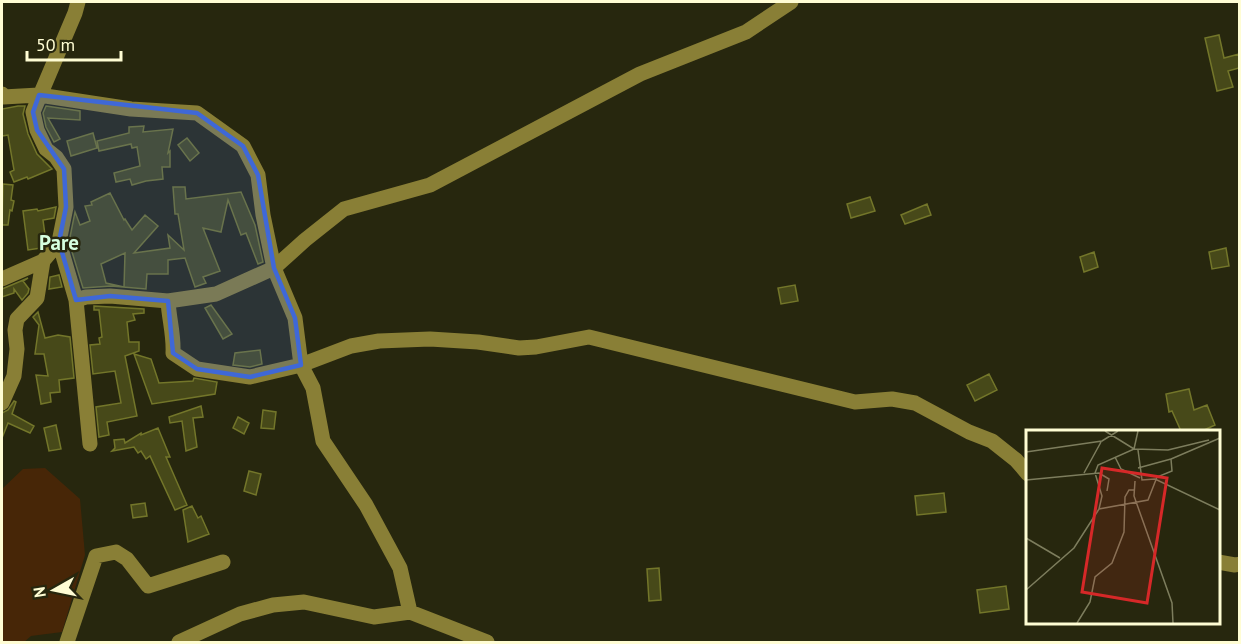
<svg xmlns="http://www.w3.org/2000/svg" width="1241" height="644" font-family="'PT Sans',sans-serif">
<rect width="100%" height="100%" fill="#27270e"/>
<!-- water -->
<path fill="#472607" d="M45,468L80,499L85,555L62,632L31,636L24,642H2V489L23,469Z"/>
<!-- building -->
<path fill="#474919" stroke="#73762a" stroke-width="1.5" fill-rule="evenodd" d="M1219,35L1224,58L1239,54V68L1228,71L1233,87L1217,91L1205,38Z
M18,106H25L23,114L28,134L37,154L52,169L28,179L27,177L14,182L10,172L14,170L8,135L2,136V109Z
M46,106L80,111V120L48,118L60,139L54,142L46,127L43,113Z
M144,126L143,132L173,129L168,153L170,151V167H162L163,179L146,181L132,185L130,179L116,182L114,173L140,166L137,147L132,148L131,144L99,151L97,141L129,133V127Z
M93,133L97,148L71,156L67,141Z
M187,138L199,153L190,161L178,145Z
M3,184L13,185L11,200L14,201L12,211L10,210L8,225H2Z
M173,187H185L186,199L241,192L255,225L263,262L258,264L246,233L241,235L228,200L221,232L203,228L220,271L203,277L206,283L195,287L185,258L168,260V274H147L146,289L111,286L83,288L69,242L75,212L80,225L90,221L85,206L92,205L91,202L110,193L124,220L125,219L132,230L145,215L158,226L134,253L170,248L168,235L184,250L178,214H175ZM125,253L124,287L106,283L101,264Z
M870,197L875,211L851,218L847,204Z
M927,204L931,215L905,224L901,215Z
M56,207L54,218L43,220L46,242L41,248L28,250L23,211L37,209L38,211Z
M1226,248L1229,266L1212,269L1209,252Z
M1094,252L1098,267L1084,272L1080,257Z
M59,275L62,287L49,289L50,277Z
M28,278L23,281L29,289L28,293L22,300L14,289V293L2,297V289Z
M795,285L798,301L781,304L778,288Z
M211,305L232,334L223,339L205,308Z
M94,306L144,309V313L133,314L135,320L127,322L129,342H139V351L125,356L137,416L107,422L109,435L99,437L96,407L121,403L115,371L93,374L90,345L100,344L99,338L102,337L99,310H94Z
M38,312L45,338L58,335L70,337L74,378L59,380L60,392L50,393L51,402L41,404L36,375L48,376L44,354H35L39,325L33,317Z
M260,350L262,364L250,367L233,365L235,353Z
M134,354L151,359L159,383L193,381L194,378L217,382L215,394L152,404Z
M989,374L997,390L975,401L967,385Z
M1189,389L1194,410L1207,405L1215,425L1202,431H1181L1172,411L1169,412L1166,394Z
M14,401L16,402L12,414L34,426L30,433L8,423L2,438V413L8,410Z
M201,406L203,417L193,418L197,447L186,451L182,421L170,423L169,417Z
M263,410L276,412L274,429L261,428Z
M238,417L249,423L244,434L233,428Z
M56,425L61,449L49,451L44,428Z
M158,428L170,457H166L187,505L175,510L150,456L146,459L141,451L138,453L134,447L112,451L115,448L114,440L124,439L125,443L141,433V435Z
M249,471L261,474L256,495L244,491Z
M944,493L946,512L917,515L915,496Z
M145,503L147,516L133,518L131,505Z
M192,506L198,518L201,516L209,534L188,542L183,510Z
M659,568L661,600L649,601L647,569Z
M1006,586L1009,609L980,613L977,590Z"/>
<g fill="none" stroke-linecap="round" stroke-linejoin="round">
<!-- minor -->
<path stroke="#897f36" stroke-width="15" d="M2,94L3,97L39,95L131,109L197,113L243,146L258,175L263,215L274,268L295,318L301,365L313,388L323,441L366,505L400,568L410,612L487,642
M59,242L76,300L90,444
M2,279L43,261L59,242L66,207L64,169L56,157L46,149L37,130L33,112L75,13L78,2
M76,300L86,297L110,296L168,301L216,294L274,268L305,240L344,209L430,185L640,74L746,32L791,2
M168,301C169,319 174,335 173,353L197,369L250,377L301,365L351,346L379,341L430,339L478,342L519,348L536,347L589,337L855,402L892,399L915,403L969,432L992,441L1016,460L1028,474
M2,403L14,376L17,349L15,330L17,319L37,298L43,261
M1218,562L1235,565L1240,564
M67,642L96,556L116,552L127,559L148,586L223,562
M179,642L240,614L273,605L304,602L374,617L410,612"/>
</g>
<!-- marked area -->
<path fill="#3f68d7" fill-opacity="0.2" stroke="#3f68d7" stroke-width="4.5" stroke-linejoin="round" d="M39,95L197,113L243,146L258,175L274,268L295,318L301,365L250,377L197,369L173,353L168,301L110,296L76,300L59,242L66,207L64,169L37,130L33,112Z"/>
<g text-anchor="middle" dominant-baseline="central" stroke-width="5" stroke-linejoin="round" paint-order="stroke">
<!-- quarter labels -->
<g font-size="21" font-weight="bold" fill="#d6ffdf" stroke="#27270e">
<text x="59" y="242">Pare</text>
</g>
</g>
<!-- overview -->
<g transform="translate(1026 430)">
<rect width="194" height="194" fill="#27270e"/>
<path fill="none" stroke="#7d7d5d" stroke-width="1.5" d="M79,1L108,19L112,1M112,20L116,50L129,49L194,80M0,22L76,11L92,1M89,27L95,39L114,48M112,38L145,29M58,43L75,12M0,50L73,43L83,49L81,61M109,51L108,66L146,173L147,193M73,79L76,66L69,43L72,35L108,19L142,20L183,10M0,108L34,128M0,160L48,118L73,79L122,70L131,47L146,41L145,29L194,8M51,193L64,172L69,147L86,133L98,102L99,67L103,60H108"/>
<path fill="#d62828" fill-opacity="0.15" stroke="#d62828" stroke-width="3" d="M76,38L141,48L121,173L56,162Z"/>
<rect width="194" height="194" fill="none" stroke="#fffdd4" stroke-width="3"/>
</g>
<!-- border -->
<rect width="1241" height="644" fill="none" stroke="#fffdd4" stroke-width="6"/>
<!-- north arrow -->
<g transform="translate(54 590) rotate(261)" stroke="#27270e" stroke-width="4.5" paint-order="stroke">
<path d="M0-4.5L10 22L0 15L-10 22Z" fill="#fffdd4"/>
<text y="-9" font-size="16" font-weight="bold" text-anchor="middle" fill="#fffdd4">N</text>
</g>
<!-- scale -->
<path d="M27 51v9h94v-9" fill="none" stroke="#fffdd4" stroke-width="3"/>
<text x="36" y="51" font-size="18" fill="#fffdd4" stroke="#27270e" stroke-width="4.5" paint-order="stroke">50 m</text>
</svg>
